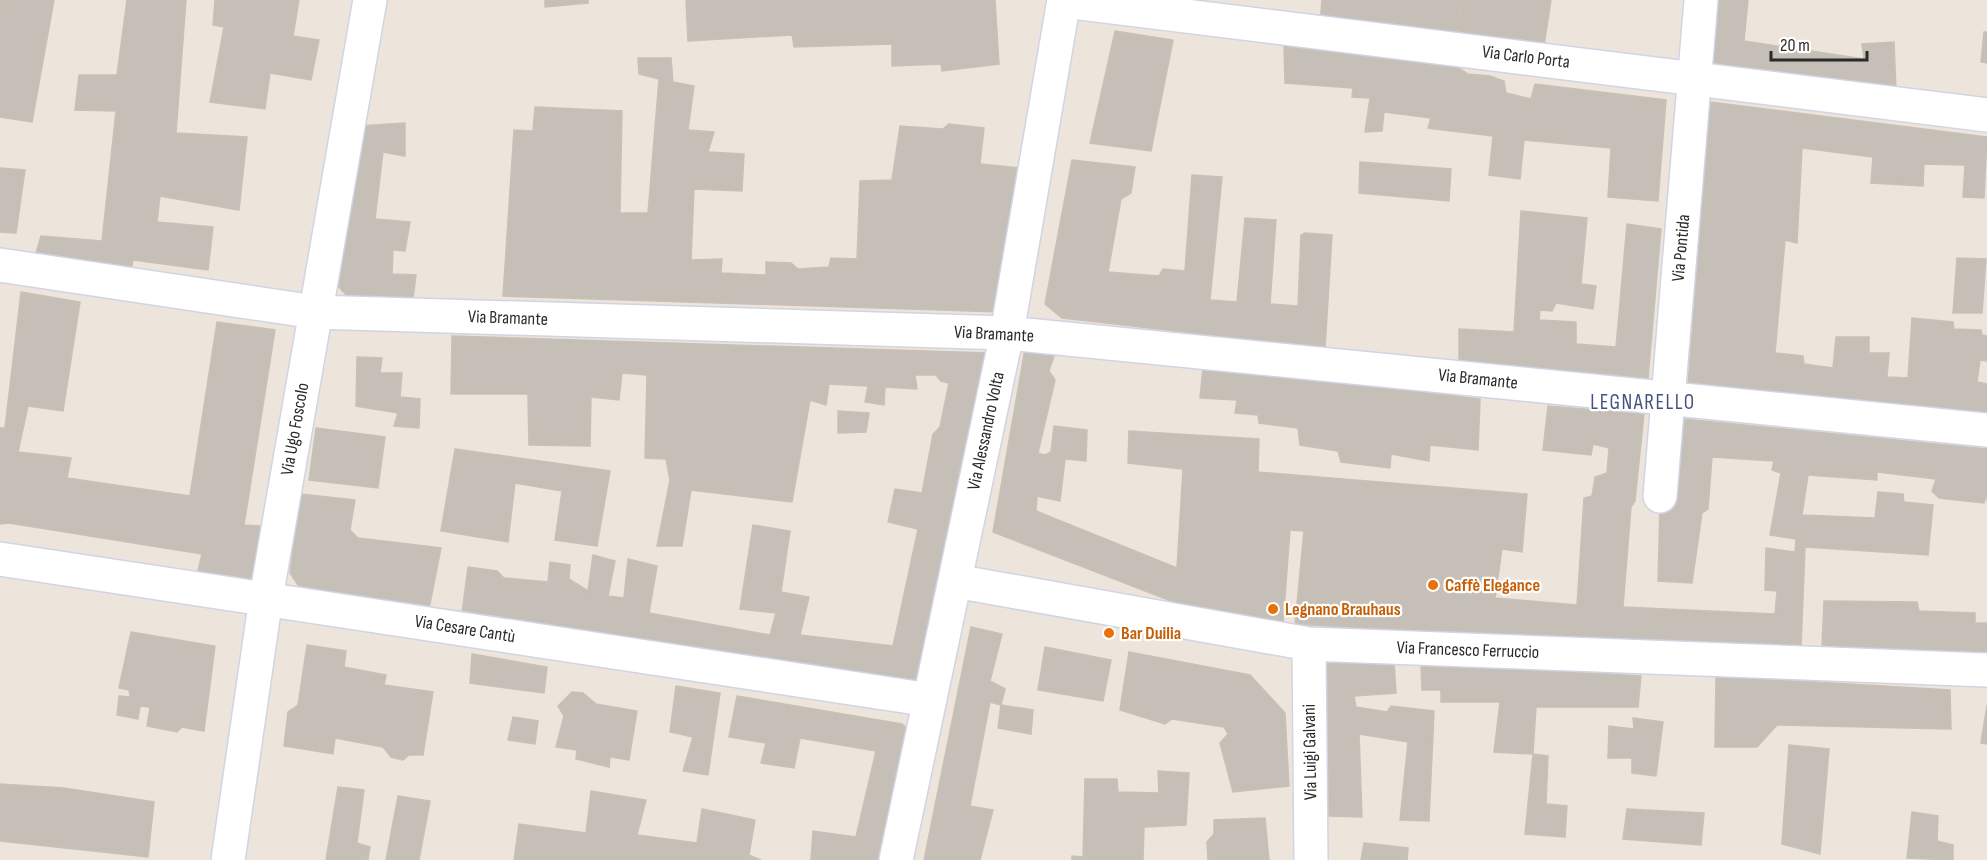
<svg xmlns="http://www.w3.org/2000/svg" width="1987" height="860" font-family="'Sofia Sans Condensed',sans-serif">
<rect width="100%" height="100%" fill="#ede5db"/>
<!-- building -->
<path fill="#c5bfb7" stroke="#c9c1b4" stroke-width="1.5" d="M0,0H54L32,122L0,117Z
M127,0H186L176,133L247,137L239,210L160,196L157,222L213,227L208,270L133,260L130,275L33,263L41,236L102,241L116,111L75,110L79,75H117Z
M215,0H299L293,36L319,40L311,80L270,73L265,109L210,102L224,27L213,25Z
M545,0H588V3L545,7Z
M686,0H995L999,64L942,71L941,64L892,66V44L794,47L792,35L688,41Z
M1322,0H1461L1457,42L1320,24Z
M1461,0H1551L1544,46L1456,33Z
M1715,0H1748L1744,41L1864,59L1862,44L1894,42L1896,91L1710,68Z
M1115,31L1173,40L1151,151L1090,143Z
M1984,32H1987V63L1981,62Z
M1284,46L1457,67L1468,74L1490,76L1504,81L1506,93L1531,99L1535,84L1666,100L1658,201L1608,197L1611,148L1524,140L1520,179L1489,175L1493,136L1428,128L1431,118L1384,112L1382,131L1365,132L1370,98L1352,97L1353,88L1285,83Z
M638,58H671L673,82L694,86L688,130L714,132L708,152L744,154L742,191L694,189L691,260L722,259L721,273L766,275V262L791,263L798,269L829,267L831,258L857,259L860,181L892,180L900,126L943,129L949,124L984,128L980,164L1029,169L1000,312L503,296L514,130L533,131L535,107L622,111L620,213H648L659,79L639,74Z
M1710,102L1987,137L1984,198L1963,197L1965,165L1924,164L1923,186L1871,183L1873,157L1802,148L1797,243L1785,240L1775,353L1803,356L1804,364L1833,368L1836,337H1869V353H1889L1887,377L1908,378L1912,318L1953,322L1954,329L1981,330L1982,335L1987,336V361L1980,360L1977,382L1987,384V416L1688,383Z
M405,123V156L383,152L375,219L410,222L405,251L393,250L392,274L416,275L413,298L396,301L388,297L350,299L335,283L360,126Z
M1072,160L1135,167L1131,193L1121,199L1108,272L1159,276L1163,269L1185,271L1192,175L1222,177L1210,300L1237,302L1245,218L1276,220L1270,304L1298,306L1301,235L1305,233L1332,235L1325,348L1062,318L1045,304Z
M1360,162L1451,169L1449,201L1359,193Z
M0,168L25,170L16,233L0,232Z
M1521,211L1587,218L1581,284L1596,286L1593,309L1556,303L1552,311L1540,310L1539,320L1576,322V344L1616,347L1627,224L1661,229L1648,378L1459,362V329L1514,332Z
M1957,258L1986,259L1982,313H1953Z
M21,292L80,302L63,411L28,406L18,452L71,458L67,478L190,496L217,322L275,330L244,525L262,526L251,580L198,571L202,554L9,523L0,524V428H5Z
M452,336L988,353L923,684L462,613L468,567L497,571L504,578L548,582L550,562L570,565L569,579L588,591L593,555L615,561L608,596L624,598L628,559L657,566L649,613L770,635L776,613L740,609L753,525L790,531L781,592L809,597L800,635L893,646L918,529L888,522L895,489L922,493L933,434L940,427L949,383L941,381L936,375H915L917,389L885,387L884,405L865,402L868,386L829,384L826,405L810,400L792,502L691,490L682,546H657L670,480L666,459L645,458L647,375L622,373L619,400L591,397L590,446L529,445L528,394H451Z
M1025,349L1056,350L1049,371L1055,380L1038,453L1045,455L1051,452L1054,426L1087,430L1086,461L1065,459L1060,501L1037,496L1036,511L1177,568L1183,469L1128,463L1129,431L1259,439L1258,472L1527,494L1522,552L1502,549L1495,598L1577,605L1584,498L1592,496L1595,477L1607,473L1609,448L1593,444L1591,455L1543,450L1548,406L1644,414L1635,501L1631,507L1623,607L1775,614L1777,591L1765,590L1766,548L1795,552L1796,539L1770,535L1781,473L1772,470L1774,461L1712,457L1708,509L1702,513L1692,583L1658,581L1660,503L1676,506L1684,419L1987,449V496L1984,503L1939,498L1932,491L1936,479L1877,472V480L1808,475L1802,515L1875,518L1878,492L1903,494L1904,502L1933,505L1928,555L1805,547L1801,647L1483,635L1295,624L1304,531L1290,530L1283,623L1202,613L993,532Z
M357,357L382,358L380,373H402L400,397L420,399L419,428L394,426L398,413L356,406Z
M1203,367L1480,399L1478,450L1430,445L1429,461L1391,454L1390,468L1341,462L1338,451L1300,445L1298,428L1259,423L1258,415L1235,413L1237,400L1200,398Z
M838,411L869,413L866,432L838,433Z
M316,428L385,437L378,488L309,480Z
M455,449L610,471L597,546L555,540L562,491L515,483L508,542L441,531Z
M300,494L355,500L350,530L358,538L441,548L429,609L306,590L298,585L290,573Z
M1824,601L1917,602L1919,611L1975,613V623H1987V657L1822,647Z
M971,627L1002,634L990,681L1005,689L1001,705L990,702L970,806L993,810L980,860H924Z
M131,632L215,646L204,731L182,727L177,732L147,726L150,707L140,706L138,719L117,715L119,696L130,697L129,690L119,688Z
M307,645L346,651L344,667L386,675L384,685L433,692L423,755H409L403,760L391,757L383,747L335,738L333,754L284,746L288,712L298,705Z
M1045,647L1111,660L1103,701L1038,690Z
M1129,652L1250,675L1285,713L1289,786L1233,792L1220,743L1228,734L1224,727L1172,719L1165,724L1120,710Z
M472,654L547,667L544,693L470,683Z
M1394,662L1396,693L1354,696L1356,707L1387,712L1391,706L1434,711L1429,821L1400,820L1408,742L1359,734L1362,817L1329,816L1318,664Z
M1421,663L1641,676L1638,707H1536L1533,754L1494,752L1500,702H1441V690H1422Z
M1716,676L1950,690L1951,729L1777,725L1757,747H1715Z
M676,686L720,693L708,775L683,771L693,737L670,732Z
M572,692L583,693L596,704L637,711L629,760L610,757L609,767L576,759L577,750L556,747L564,716L558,706Z
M737,696L902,724L913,734L887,860H811L813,831L856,837L876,751L800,738L794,768L761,763L766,743L729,737Z
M1001,705L1033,710L1031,734L998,728Z
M1987,705V744L1981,743Z
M513,717L538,721L535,744L508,740Z
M1633,718L1663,722L1656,776L1632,773V758H1608L1609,726L1634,729Z
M1789,745L1829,749L1820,854L1782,844Z
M1533,754L1548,756L1546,804L1567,806L1565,837L1525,834Z
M1158,771L1189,773L1186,825L1144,827L1143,860H1072V856L1083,857L1085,779H1117L1118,792L1159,793Z
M0,784L64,788L154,802L148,857L0,841Z
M338,787L364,790L357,843L370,847L368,860H326Z
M591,791L646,800L637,835L697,843L702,809L755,820L749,855L761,860H514L519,824L586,833Z
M398,796L430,801L419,860H386Z
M1627,809L1704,813L1701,845L1623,839Z
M1912,812L1938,816L1937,841L1953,845V860L1907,858Z
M1265,818L1269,860H1208L1207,842L1214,834V820Z
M1364,843L1408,848L1407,860H1361Z"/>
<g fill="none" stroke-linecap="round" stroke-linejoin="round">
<!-- street casing -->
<g stroke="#d0d4e4" stroke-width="36">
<path id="street" d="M1064,1L1987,115
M0,265L315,312L1007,333L1987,430
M1660,496L1701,0
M0,559L930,700
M955,581L1309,644L1987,670
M1309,644L1311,860
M228,860L266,598L370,0
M896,860L1007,333L1064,0"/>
</g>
<!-- street -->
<use href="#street" stroke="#fff" stroke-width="33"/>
</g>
<!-- markers -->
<g fill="#e8710a" stroke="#fff" stroke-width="2">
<circle cx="1433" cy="585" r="6"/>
<circle cx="1273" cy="609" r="6"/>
<circle cx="1109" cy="633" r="6"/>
</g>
<g text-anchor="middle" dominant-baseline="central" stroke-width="4.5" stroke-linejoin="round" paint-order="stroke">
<!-- street labels -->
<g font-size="18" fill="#2a2a2a" stroke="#fff">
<text transform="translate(1526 57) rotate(7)">Via Carlo Porta</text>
<text transform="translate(1681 248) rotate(-85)">Via Pontida</text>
<text transform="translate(508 318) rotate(2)">Via Bramante</text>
<text transform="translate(994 334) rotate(3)">Via Bramante</text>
<text transform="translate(1478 379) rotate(6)">Via Bramante</text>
<text transform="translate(295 429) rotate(-80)">Via Ugo Foscolo</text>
<text transform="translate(986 431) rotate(-78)">Via Alessandro Volta</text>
<text transform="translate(465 629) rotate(9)">Via Cesare Cantù</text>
<text transform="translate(1468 650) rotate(2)">Via Francesco Ferruccio</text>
<text transform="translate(1310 752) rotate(-91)">Via Luigi Galvani</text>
</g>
<!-- food labels -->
<g font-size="18" font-weight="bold" fill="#c56008" stroke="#fff" text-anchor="start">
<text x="1445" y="585">Caffè Elegance</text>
<text x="1285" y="609">Legnano Brauhaus</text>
<text x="1121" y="633">Bar Duilia</text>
</g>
<!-- quarter labels -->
<g font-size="21" letter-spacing="1.5" fill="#47517e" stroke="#fff">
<text x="1643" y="402">LEGNARELLO</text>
</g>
</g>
<!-- scale -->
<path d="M1771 51v9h96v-9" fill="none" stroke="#2a2a2a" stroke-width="3"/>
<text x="1780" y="51" font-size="18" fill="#2a2a2a" stroke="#ffffff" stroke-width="4.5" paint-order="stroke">20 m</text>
</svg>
